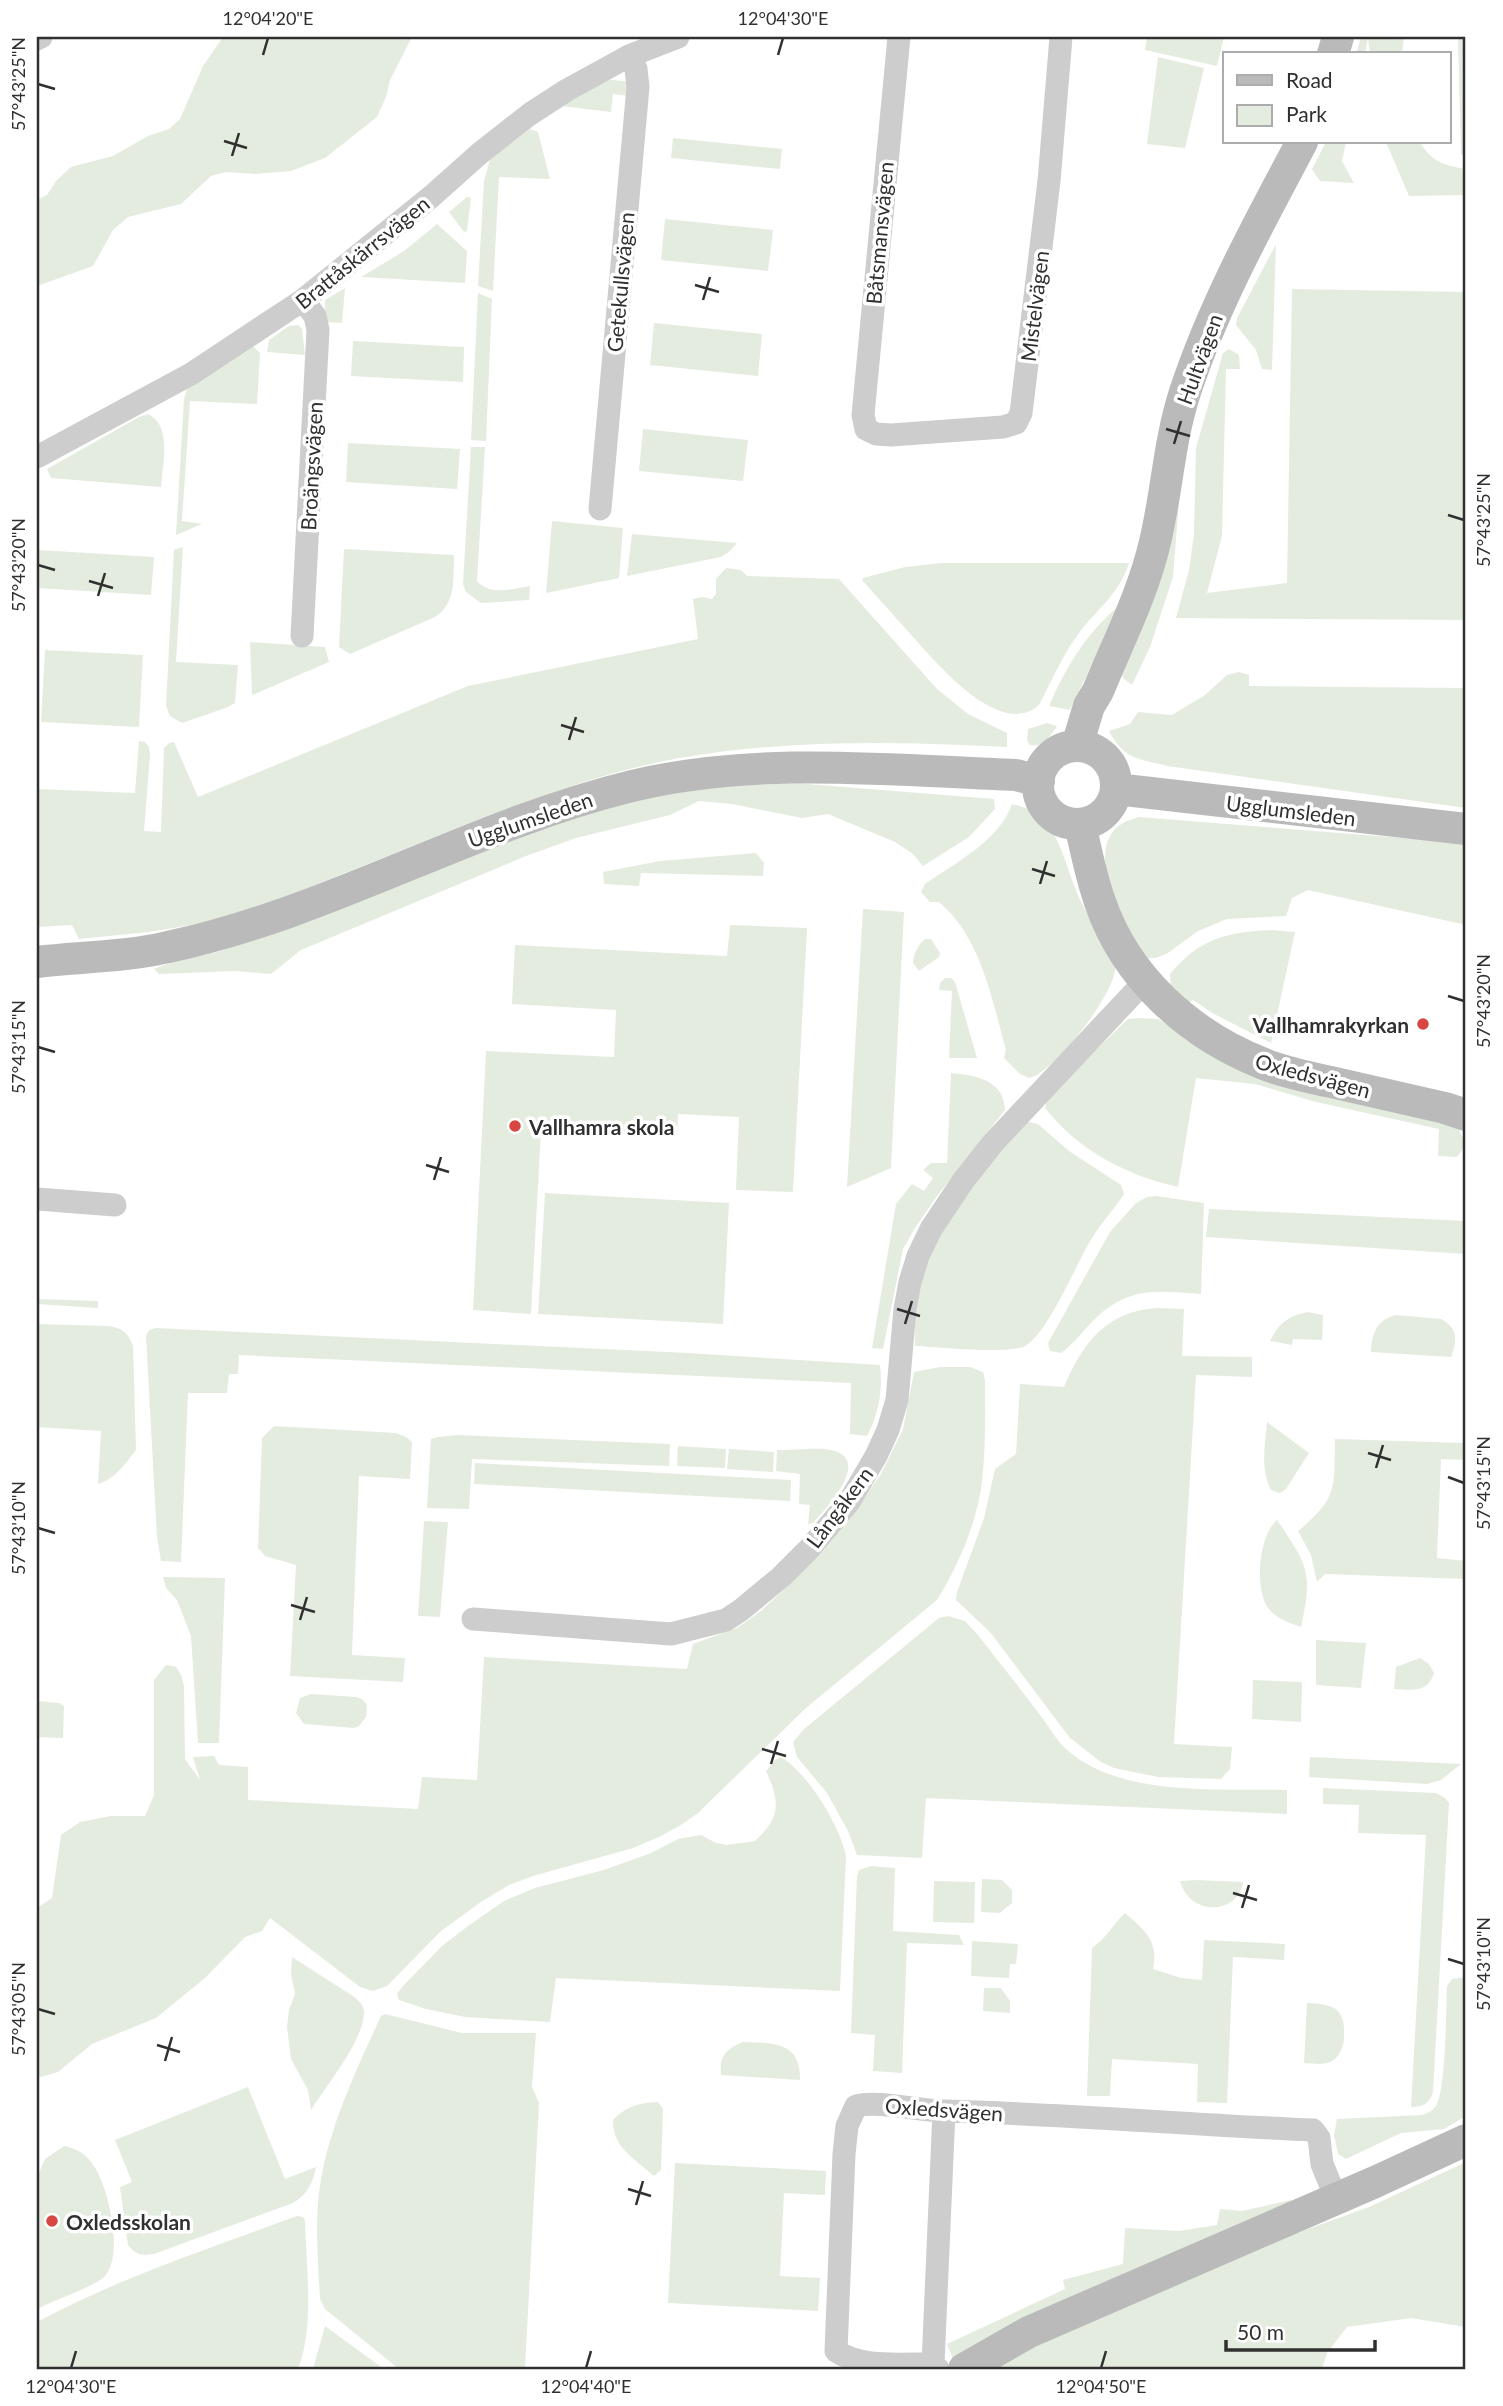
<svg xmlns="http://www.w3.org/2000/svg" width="1503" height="2406" font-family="Lato,sans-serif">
<rect width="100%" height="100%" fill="#fff"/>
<!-- green -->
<path fill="#e4ecdf" d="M223,37H412L390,80L386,97L377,117L325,158L291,171L256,174L226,172L211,176L181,204L128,217L113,230L93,266L37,286V200L47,195L56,181L71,167L113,156L148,136L169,129L180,119L203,66Z
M1147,37H1224L1217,66L1145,50Z
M1361,37H1404L1402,54H1370L1368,38L1365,54H1356Z
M1458,37H1466V155H1461Z
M1158,57L1204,68L1185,148L1147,144Z
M605,79L631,82L629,96L613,94L611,112L561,106Z
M530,129L538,132L550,179L499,177L493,291L478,286L484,181L490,159Z
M673,138L782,149L780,169L671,158Z
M1326,142H1346L1342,161L1354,183L1320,181L1312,169Z
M1386,142H1420C1430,161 1446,166 1466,169V195L1409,196Z
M467,197L471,198L467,231L464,232L449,212Z
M665,219L773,230L768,271L661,260Z
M437,224L467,251L465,283L361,277L404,251Z
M1276,244L1272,370L1262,369L1256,350L1236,325L1237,318Z
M345,288L342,323L325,322V300Z
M1292,289L1466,292V620L1176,618L1189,570L1194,534L1196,448L1223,353L1229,349L1239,355L1240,369H1226L1222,536L1207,593L1287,583Z
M478,293L492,299L486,441L471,440Z
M654,323L762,334L758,376L650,365Z
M298,325L302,329L305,355L267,352L269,340L289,326Z
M353,341L464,347L463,382L351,376Z
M253,346L260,353L257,404L190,401L182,521L202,524L176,535L184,399L187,389Z
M148,414C173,426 162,465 161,487L51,478L47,469L139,417Z
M643,429L748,440L743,481L639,471Z
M348,443L460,449L457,489L346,482Z
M471,447H485L477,581C490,596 512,589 530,586L529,600L481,603L466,592L463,584Z
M1181,477L1173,577L1150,647L1132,685L1124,679L1121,673Z
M552,521L623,528L619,578L546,593Z
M632,534L737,543L730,551L721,557L627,576Z
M183,547L176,662L238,665L235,703L228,707L182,723L170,716L166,706L174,550Z
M344,549L454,555C453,577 457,603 435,617L350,654L339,647Z
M38,550L154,557L151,595L37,588Z
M942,563H1129C1120,592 1100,607 1082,629C1064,652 1052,680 1039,705C1000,740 936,662 913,637C896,618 879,599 862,580L863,578L905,567Z
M726,568L741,570L747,576L839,579L937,689L968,714L1007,733V747C872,740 727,738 597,778C511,804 428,840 345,873C298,892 249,912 200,923C160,932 119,935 79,939L72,925L37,927V789L135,793L139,741L145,742L149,747L150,756L144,831L161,832L164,748L169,743L174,742L198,797L468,686L698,639L693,599L702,597L712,599L716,594V579Z
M1120,605L1070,710L1049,706C1066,667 1086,633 1120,605Z
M250,642L325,647L329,662L252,695Z
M45,650L143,655L139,727L41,722Z
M1239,672L1249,675V686L1466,688V808L1167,766C1137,758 1125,760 1109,731L1130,724L1138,712L1172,715L1205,695L1227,675Z
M1047,723L1057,726C1051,736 1042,748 1030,745L1027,741L1028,729Z
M795,783L994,799L995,809L969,837L923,866L913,854L895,842L828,814L802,818L732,804L699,801L670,815L576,838L526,856L301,950L271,974L235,971L159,974L154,969L172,962L218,952L324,915L569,817L652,797L715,787Z
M1012,804C1025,807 1036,811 1045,821C1062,842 1067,870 1078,895C1085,911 1095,927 1104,942C1107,948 1113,954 1115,961C1123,986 1053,1074 1029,1078L1020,1074L1004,1058L1006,1050C992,1000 981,937 939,902H930L921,892L925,884C955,863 1000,840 1012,804Z
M1139,817L1466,843V925L1308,890L1292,898L1286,916L1227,919L1198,931L1168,953L1156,958H1140C1126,926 1080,848 1123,823C1128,820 1134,819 1139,817Z
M756,853L764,863L763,876L641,873L639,886L604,884L603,872L660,861Z
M863,909L904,912L891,1168L847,1187Z
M730,925L807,928L793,1192L736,1190L739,1117L678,1114L677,1136L541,1130L531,1314L473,1310L486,1051L614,1057L616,1010L512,1004L515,945L727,956Z
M1273,930L1295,932L1271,1043L1214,1014L1193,1000L1187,1004L1171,990L1170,974C1200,938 1227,932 1273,930Z
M925,939H931L940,953L939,957L919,971L913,963C914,953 917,946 925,939Z
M945,978H951L955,982L977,1058H949L952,991L939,990L940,983Z
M1138,1018L1158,1019L1172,1027L1431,1117L1458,1128L1466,1144L1457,1157L1438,1156L1439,1129L1316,1102L1255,1084L1196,1078L1178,1187C1126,1175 1079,1151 1045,1108L1047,1101L1076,1069L1128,1019Z
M951,1073C976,1075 1004,1080 1005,1110L937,1196L915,1228L903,1249L883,1349L872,1348L896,1204L912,1184L924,1191L933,1178L923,1170L931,1163H947Z
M1029,1122L1038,1124L1069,1151L1121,1185L1124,1194C1113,1211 1099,1225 1089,1243C1076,1265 1045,1339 1023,1347C1000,1354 941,1347 915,1346C915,1332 914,1317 916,1303C927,1230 978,1176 1024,1123Z
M545,1193L729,1203L723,1324L538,1314Z
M1156,1196L1204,1203L1201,1294C1159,1291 1130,1286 1097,1317C1084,1329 1075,1343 1061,1353L1050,1351L1048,1343L1110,1232L1136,1203L1147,1197Z
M1209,1209L1466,1221V1254L1206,1237Z
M37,1299L98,1301V1308L37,1304Z
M1157,1308L1184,1309L1182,1356L1252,1357V1377L1196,1375L1174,1744L1232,1747L1230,1769L1221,1779L1158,1777L1114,1768L1101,1762L1070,1738L990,1632L956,1600L957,1592L984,1518L995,1469L1016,1454L1020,1384L1064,1387C1082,1344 1106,1311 1157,1308Z
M1308,1312L1323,1315L1322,1340L1293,1339L1292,1345L1270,1341C1279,1323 1288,1316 1308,1312Z
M1396,1315L1441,1319C1459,1329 1457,1340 1451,1357L1371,1352C1372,1334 1376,1320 1396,1315Z
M37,1324L108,1326C122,1328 128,1332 133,1346L136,1450C126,1463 114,1480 98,1484L101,1431L37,1427Z
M156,1328L688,1353L880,1365C883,1388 879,1415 867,1436L850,1434L851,1383L239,1355L238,1374H229L227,1393H188L181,1562L161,1561L157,1537L146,1336L149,1330Z
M940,1367H970L983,1372L985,1380C985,1416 986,1454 981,1489C975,1527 957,1568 937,1600L806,1708L698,1813L681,1825L659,1837L633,1848L533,1876L509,1885L481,1902L441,1931L387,1986L373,1991L360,1987L270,1918L262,1931L245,1937L205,1978L156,2018L92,2044L58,2072L41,2077L37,2076V1908L52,1898L61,1835L80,1822L111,1816H145L154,1795V1680L166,1665L176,1667L181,1675L184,1686L185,1759L200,1780L193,1757L214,1756L219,1765L248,1767V1800L418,1809L422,1777L477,1780L484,1657L687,1669L693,1644L737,1628L762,1610L791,1583L859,1505L881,1474L903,1429L914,1372Z
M1267,1422L1309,1453L1286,1489L1280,1493L1271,1490C1260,1468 1265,1446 1267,1422Z
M274,1426L396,1433L406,1437L412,1442L410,1479L359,1476L352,1655L405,1658L403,1682L290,1676L296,1565L265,1556L258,1548L262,1438Z
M457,1435L670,1444L669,1466L472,1459L469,1509L427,1508L431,1439L438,1437Z
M1335,1439L1466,1443V1460L1441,1459L1437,1558L1466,1561V1579L1325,1574L1317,1582L1311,1555L1298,1531C1338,1498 1334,1489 1335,1439Z
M678,1446L726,1449L725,1468L677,1466Z
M729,1449L774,1452L773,1472L727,1469Z
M777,1450C793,1450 817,1447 832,1450C873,1460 825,1509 813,1523L808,1524L810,1505L799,1504L800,1474L776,1471Z
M475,1463L791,1480L790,1501L474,1484Z
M1277,1520C1308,1566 1313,1571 1301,1627C1289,1623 1275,1618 1268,1608C1254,1588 1259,1535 1277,1520Z
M424,1521L448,1522L440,1617L418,1616Z
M163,1577L225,1578L219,1743H198L191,1636L177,1600L166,1588Z
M948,1616L965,1621L978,1635C999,1662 1020,1688 1040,1715C1049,1726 1056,1740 1066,1749C1120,1798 1219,1788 1287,1790V1814L926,1798L922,1858L857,1855L848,1831L827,1793L797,1757L793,1742L804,1729L939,1618Z
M1316,1640L1366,1643L1361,1688L1316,1685Z
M1420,1658L1429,1664L1434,1673C1428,1693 1412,1690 1394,1689L1396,1667Z
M1253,1680L1302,1682L1301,1722L1252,1719Z
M311,1694L356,1697L362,1699L367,1705L366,1717L359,1726L354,1728L304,1724L296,1713L300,1698Z
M37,1701L59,1703L64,1706L63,1738L37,1737Z
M781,1757C808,1773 840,1826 846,1856L840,1991L556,1978L550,2022L465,2017L426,2009L399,2000L397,1994L402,1987L442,1946L468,1926L504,1901L535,1888L604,1870L651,1853L678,1839L701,1835L716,1843L727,1845L755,1841C781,1817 780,1802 766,1771L775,1760Z
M1310,1757L1461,1764L1441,1780L1427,1784L1309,1777Z
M1323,1788L1436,1793L1445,1798L1449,1803L1433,2092C1429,2104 1423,2107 1411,2107L1426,1835L1358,1833L1359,1805L1323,1804Z
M871,1866L895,1868L893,1931L959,1935L964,1945L907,1943L902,2073L873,2071L875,2035L851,2033L857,1876L859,1870Z
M982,1879L1002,1880L1012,1890V1903L1000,1913L981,1912Z
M1197,1880L1243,1882C1238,1915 1190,1917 1180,1881Z
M934,1881L975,1882L974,1923L933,1922Z
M1125,1913C1145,1930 1159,1942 1153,1969L1181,1978L1202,1980L1204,1940L1285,1944L1284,1960L1233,1957L1227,2103L1197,2102L1198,2064L1112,2059L1110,2096H1087L1092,1948C1106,1939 1113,1924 1125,1913Z
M972,1941L1018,1944L1016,1964H1010L1009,1978L971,1976Z
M292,1957L353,1996C359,2001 365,2006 364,2014C362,2043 326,2086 311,2110L308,2090L291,2059L287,2027L289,2010L295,1994L291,1974Z
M1466,1977V2116L1444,2129L1401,2133L1346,2159L1338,2154L1334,2135L1337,2119L1422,2115C1428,2113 1432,2111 1436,2106C1446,2090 1446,2009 1447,1986L1452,1979Z
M984,1988H1001L1010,2001V2013L983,2011Z
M1307,2003C1333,2004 1346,2008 1344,2037C1344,2046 1340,2056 1332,2061C1324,2066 1312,2063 1304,2063Z
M385,2014L462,2033H536L532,2087L539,2103L525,2369H399L325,2309L320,2299C318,2260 314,2218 321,2179C331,2123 357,2068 381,2016Z
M743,2042C773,2043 801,2041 800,2080L721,2075C719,2056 726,2049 743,2042Z
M248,2087L285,2179L316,2167C313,2183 307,2195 293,2203L154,2254C142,2256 136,2255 128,2245L120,2187L132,2182L115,2140Z
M658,2102L663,2109L661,2170L654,2176C635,2159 612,2147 613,2120C627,2106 638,2103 658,2102Z
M64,2146C77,2148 87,2155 94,2166C109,2189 124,2254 105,2276C96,2286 52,2301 37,2309V2165L39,2173L45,2159Z
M1466,2162V2327L1411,2318L1347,2327L1327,2353L1322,2369H982L1183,2274L1369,2207Z
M675,2163L826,2171L825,2195L784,2193L780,2276L820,2278L818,2311L668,2303Z
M1291,2200V2206L1279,2213C1167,2256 1055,2297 953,2359L947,2344L1065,2289L1063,2280L1123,2264L1125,2228L1179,2231L1217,2225L1220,2209L1242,2211Z
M297,2216L303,2217L305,2221C306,2269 315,2324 298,2369H37V2322C119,2278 210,2248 297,2216Z
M325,2326L384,2369H385H313Z"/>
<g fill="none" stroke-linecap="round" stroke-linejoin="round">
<!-- street -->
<path stroke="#cdcdcd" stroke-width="23" d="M899,37L863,415L866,429L876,434L891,435L1003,427L1016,423L1021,413L1049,181L1061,37
M37,39L41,37
M37,457L191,374L303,300L432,196L479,154L530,114L567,90L629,56L678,37
M600,509L638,87L636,69L629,56
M302,636L318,330L315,316L303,300
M37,1199L115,1205
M473,1619L671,1634L726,1620L741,1610L781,1577L809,1549L849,1502L876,1456L888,1430L897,1400L905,1309L910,1282L918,1256L931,1229L963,1181L993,1143L1144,982
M933,2364L944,2111
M938,2369L933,2364C902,2363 862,2369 836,2351L844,2154L847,2126L856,2106C878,2100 920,2111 945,2111C1068,2114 1190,2125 1313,2130L1319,2138L1322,2164L1336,2198"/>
<!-- secondary -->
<path stroke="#bababa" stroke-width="32" d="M1333,54L1338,37
M1077,746L1089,706L1098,691C1118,642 1143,594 1155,542C1167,492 1169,441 1185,392C1214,304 1259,223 1302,142
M1038 785a39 39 0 1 1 78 0a39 39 0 1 1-78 0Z
M1116,789L1466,829
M1080,824C1086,850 1091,877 1100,902C1126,978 1190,1035 1264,1064C1285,1073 1309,1077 1331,1082C1369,1091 1407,1099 1445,1108L1466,1115
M37,962C80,957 126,957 168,947C329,913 472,825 632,786C757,756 889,770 1016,775L1039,781
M964,2369L1029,2332L1375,2182L1466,2140"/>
</g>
<!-- ticks -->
<path fill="none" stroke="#303030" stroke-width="2.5" d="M263,55L268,38M778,55L783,38M38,84L55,89M224,141L247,148M232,156L239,133M695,285L719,292M703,300L710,277M1166,429L1190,436M1174,444L1181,421M1448,515L1464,520M38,565L55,570M89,581L113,588M98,596L105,573M561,725L584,732M569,740L576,717M1032,869L1055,876M1040,884L1047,861M1448,996L1464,1001M38,1047L55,1052M426,1165L449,1172M434,1180L441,1157M897,1309L920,1316M905,1324L912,1301M1368,1453L1391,1460M1376,1468L1383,1445M1448,1477L1464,1483M38,1528L55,1533M291,1605L315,1612M300,1620L307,1597M762,1749L786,1756M771,1764L778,1741M1233,1893L1257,1900M1242,1908L1249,1885M1448,1959L1464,1964M38,2009L55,2014M157,2045L180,2052M165,2061L172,2037M628,2189L651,2196M636,2205L643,2181M71,2368L76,2351M586,2368L591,2351M1101,2368L1106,2351"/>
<!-- markers -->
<g fill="#d84641" stroke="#fff" stroke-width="2.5">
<circle cx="1423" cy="1024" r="7"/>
<circle cx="515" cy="1126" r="7"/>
<circle cx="52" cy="2221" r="7"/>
</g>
<g text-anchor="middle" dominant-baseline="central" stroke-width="7" stroke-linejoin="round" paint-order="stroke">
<!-- street labels -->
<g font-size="21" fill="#303030" stroke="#fff">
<text transform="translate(879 233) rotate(-85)">Båtsmansvägen</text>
<text transform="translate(362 252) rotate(-39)">Brattåskärrsvägen</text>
<text transform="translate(620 282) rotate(-85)">Getekullsvägen</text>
<text transform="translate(1034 306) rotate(-83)">Mistelvägen</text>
<text transform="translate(1199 359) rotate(-70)">Hultvägen</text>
<text transform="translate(311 466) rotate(-87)">Broängsvägen</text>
<text transform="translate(1291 810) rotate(7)">Ugglumsleden</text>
<text transform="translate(530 819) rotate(-19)">Ugglumsleden</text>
<text transform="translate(1313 1075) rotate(15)">Oxledsvägen</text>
<text transform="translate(839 1507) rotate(-53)">Långåkern</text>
<text transform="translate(944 2109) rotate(4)">Oxledsvägen</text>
</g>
<!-- poi labels -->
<g font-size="21" font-weight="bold" fill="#303030" stroke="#fff" text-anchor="start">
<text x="1409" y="1024" text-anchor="end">Vallhamrakyrkan</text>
<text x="529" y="1126">Vallhamra skola</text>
<text x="66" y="2221">Oxledsskolan</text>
</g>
</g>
<!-- border -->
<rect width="1503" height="2406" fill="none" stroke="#ffffff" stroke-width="77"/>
<!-- legend -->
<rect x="1223" y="52" width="228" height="91" fill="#ffffff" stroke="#acacac" stroke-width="2"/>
<rect x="1237" y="75" width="35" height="10" fill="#bababa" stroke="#acacac" stroke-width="2"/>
<text x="1286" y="88" font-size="21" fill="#303030">Road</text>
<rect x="1237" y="105" width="35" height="21" fill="#e4ecdf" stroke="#acacac" stroke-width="2"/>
<text x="1286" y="122" font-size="21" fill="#303030">Park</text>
<!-- scale -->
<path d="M1226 2340v10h149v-10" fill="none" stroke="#303030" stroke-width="3.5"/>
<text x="1237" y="2340" font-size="21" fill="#303030" stroke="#ffffff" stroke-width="5" paint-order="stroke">50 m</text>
<rect x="38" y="38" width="1426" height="2330" fill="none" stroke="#303030" stroke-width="2.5"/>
<g font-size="18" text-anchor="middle" fill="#303030">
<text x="268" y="25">12°04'20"E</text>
<text x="783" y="25">12°04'30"E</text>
<text transform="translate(19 84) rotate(-90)" y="6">57°43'25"N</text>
<text transform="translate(1484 520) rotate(-90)" y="6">57°43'25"N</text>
<text transform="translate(19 565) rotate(-90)" y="6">57°43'20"N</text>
<text transform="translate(1484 1001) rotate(-90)" y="6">57°43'20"N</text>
<text transform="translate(19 1047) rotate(-90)" y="6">57°43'15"N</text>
<text transform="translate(1484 1483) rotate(-90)" y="6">57°43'15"N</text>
<text transform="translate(19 1528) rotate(-90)" y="6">57°43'10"N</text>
<text transform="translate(1484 1964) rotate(-90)" y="6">57°43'10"N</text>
<text transform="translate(19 2009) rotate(-90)" y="6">57°43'05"N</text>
<text x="71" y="2393">12°04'30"E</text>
<text x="586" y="2393">12°04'40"E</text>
<text x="1101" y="2393">12°04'50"E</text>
</g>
</svg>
